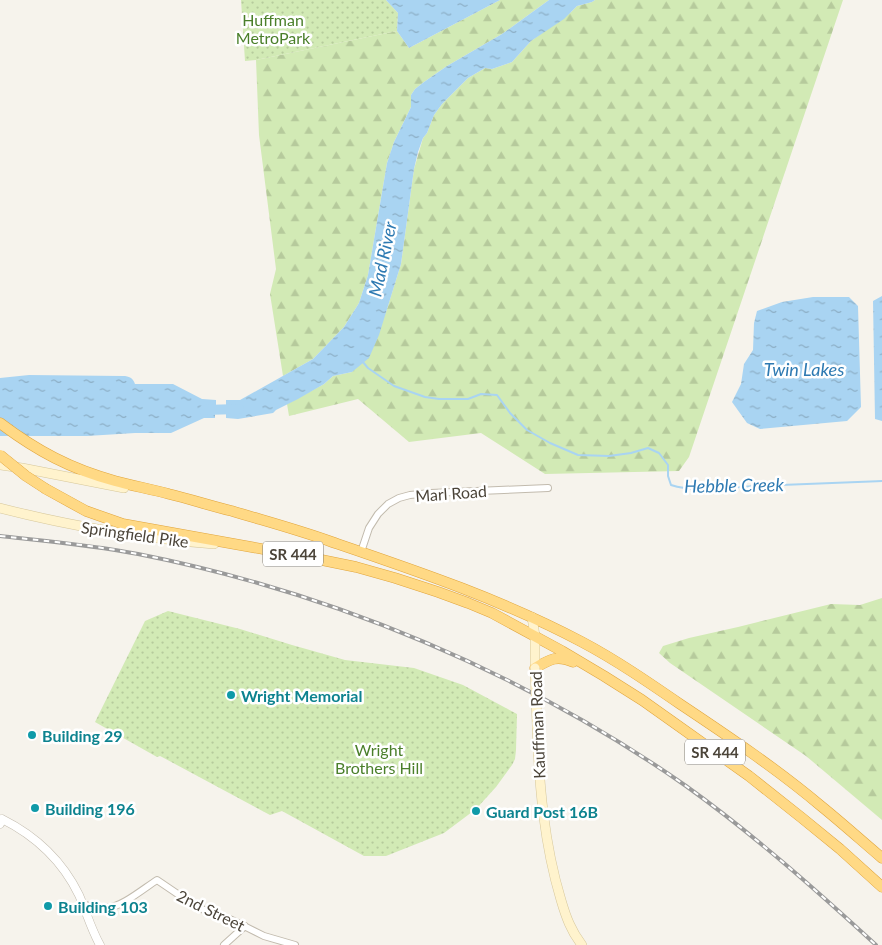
<svg xmlns="http://www.w3.org/2000/svg" width="882" height="945" font-family="Lato,sans-serif">
<defs>
<pattern id="forest-firs" width="22" height="20" patternUnits="userSpaceOnUse" patternTransform="scale(1.25)"><rect width="22" height="20" fill="#d2eab5"/><path d="M5 1l3.5 6h-7zM16 11l3.5 6h-7z" fill="#b6ca9c"/></pattern>
<pattern id="park-dots" width="8" height="8" patternUnits="userSpaceOnUse" patternTransform="scale(1.25)"><rect width="8" height="8" fill="#d2eab5"/><path d="M2 2h.1M6 6h.1" fill="none" stroke="#b6ca9c" stroke-width="1.8" stroke-linecap="round"/></pattern>
<pattern id="water-ripples" width="26" height="14" patternUnits="userSpaceOnUse" patternTransform="scale(1.25)"><rect width="26" height="14" fill="#a9d4f2"/><path d="M2 4q2-2 4 0t4 0M15 11q2-2 4 0t4 0" fill="none" stroke="#8caec5"/></pattern>
</defs>
<rect width="100%" height="100%" fill="#f6f3ec"/>
<!-- forest -->
<path fill="url(#forest-firs)" d="M500,0H549L502,34L447,66L424,82L415,89L411,95V107L394,142L387,163L368,275L359,303L344,327L313,359L283,376L270,294L276,269L259,135L256,60L397,31L409,48Z
M595,0H843L689,457L679,471L545,474L481,433L409,442L358,399L289,416L287,404L324,384L333,376L352,372L386,312L401,264L414,169L423,138L427,133L434,115L442,104L468,78L485,68L492,69L512,62L531,41L571,12L577,6L592,2Z
M882,598V820L806,756L670,663L659,653L663,646L689,638L738,627L831,604L860,605Z"/>
<!-- park -->
<path fill="url(#park-dots)" d="M241,0H386L398,13L397,31L256,60L245,61Z
M168,611L240,629L292,645L345,660L414,668L463,685L517,714L516,750L515,759L512,765L496,787L476,809L444,833L386,856H364L282,811L270,815L162,757L160,756L157,757L95,722L145,621Z"/>
<!-- water -->
<path fill="url(#water-ripples)" d="M386,0H500L409,48L397,31L398,13Z
M549,0H595L592,2L577,6L564,19L531,41L512,62L492,69L485,68L468,78L442,104L434,115L427,133L423,138L418,152L414,169L401,264L379,335L369,358L352,372L333,376L324,384L298,399L276,410L273,413L238,419L226,418V414L232,413L226,411V407L232,406L226,405V400H240L313,359L344,327L359,303L368,275L387,163L394,142L411,107V95L415,89L424,82L447,66L502,34Z
M882,296V421L875,419L873,301Z
M813,297H849L858,306L861,407L847,421L760,429L747,423L732,402L741,384L744,364L753,350L754,323L757,311L782,302Z
M29,375L123,376C129,376 133,378 135,384H173L202,399L216,400V405L208,406L210,407H216V411L208,413L215,414V418H204L171,433H135L87,436H0V378Z"/>
<g fill="none" stroke-linecap="round" stroke-linejoin="round">
<!-- stream -->
<path stroke="#a9d4f2" stroke-width="2" d="M362,361L368,368L394,386L425,397L439,399H468L481,394L497,395L510,413L527,430L550,443L578,455L609,456L631,453L648,448L659,453L668,465V476L671,485C693,493 732,487 755,486C798,484 840,483 882,481"/>
<!-- river -->
<path stroke="#a9d4f2" stroke-width="10" d="M204,410L239,409"/>
<!-- minor casing -->
<g stroke="#c2bbae" stroke-width="8">
<path id="minor" d="M361,552L369,528L378,514L388,504L399,498L410,495L431,493L548,488
M82,904C90,906 98,909 106,908C122,907 143,889 157,880L185,899L204,910L232,920L264,936L295,945
M224,945L245,926"/>
</g>
<!-- tertiary casing -->
<g stroke="#c2bbae" stroke-width="9">
<path id="tertiary" d="M0,824L2,819C36,836 62,860 79,895C86,911 91,929 100,945"/>
</g>
<!-- secondary casing -->
<g stroke="#d6c79b" stroke-width="10">
<path id="secondary" d="M0,465L22,468L124,488
M0,508C70,526 142,538 214,544
M532,617L535,636V668
M537,726C539,784 544,844 561,900C566,917 571,931 582,945"/>
</g>
<!-- trunk casing -->
<g stroke="#e0a43c" stroke-width="11">
<path id="trunk" d="M0,423C37,451 71,469 115,481C133,486 151,489 169,494C190,499 211,506 232,511C265,521 299,530 332,542C417,571 503,600 582,642C616,660 648,682 680,704C728,736 777,769 821,806C842,823 862,841 882,858
M46,489L86,511L123,524L307,557L356,567L395,578L438,592L468,603L492,613L562,651L604,676L642,700L749,776L802,818L840,849L882,887
M535,668C550,659 557,655 573,662"/>
</g>
<!-- minor -->
<use href="#minor" stroke="#fff" stroke-width="6"/>
<!-- tertiary -->
<use href="#tertiary" stroke="#fff" stroke-width="8"/>
<!-- secondary -->
<use href="#secondary" stroke="#fff3cd" stroke-width="9"/>
<!-- trunk -->
<use href="#trunk" stroke="#ffd985" stroke-width="10"/>
<!-- rail casing -->
<g stroke="#9a9a9a" stroke-width="4">
<path id="rail" d="M0,536C46,541 92,545 138,554C331,592 525,673 686,786C753,834 815,889 876,945"/>
</g>
<!-- rail -->
<use href="#rail" stroke="#fff" stroke-width="2" stroke-dasharray="5.5" stroke-linecap="butt"/>
<!-- secondary-bridge casing -->
<g stroke="#d6c79b" stroke-width="10" stroke-linecap="butt">
<path id="secondary-bridge" d="M535,668L537,726"/>
</g>
<!-- trunk-bridge casing -->
<g stroke="#e0a43c" stroke-width="11" stroke-linecap="butt">
<path id="trunk-bridge" d="M0,455L26,476L46,489"/>
</g>
<!-- secondary-bridge -->
<use href="#secondary-bridge" stroke="#fff3cd" stroke-width="9"/>
<!-- trunk-bridge -->
<use href="#trunk-bridge" stroke="#ffd985" stroke-width="10"/>
</g>
<!-- markers -->
<g fill="#0f9aa8" stroke="#fff" stroke-width="2">
<circle cx="231" cy="695" r="5"/>
<circle cx="32" cy="735" r="5"/>
<circle cx="35" cy="808" r="5"/>
<circle cx="476" cy="811" r="5"/>
<circle cx="48" cy="906" r="5"/>
</g>
<g text-anchor="middle" dominant-baseline="central" stroke-width="5" stroke-linejoin="round" paint-order="stroke">
<!-- shield labels -->
<g fill="#fff" stroke="#817c74" stroke-width="1">
<rect x="263" y="541.5" width="60" height="25" rx="4"/>
<rect x="685" y="739.5" width="60" height="25" rx="4"/>
</g>
<g font-size="15" font-weight="bold" fill="#4b4439">
<text x="293" y="554">SR 444</text>
<text x="715" y="752">SR 444</text>
</g>
<!-- park labels -->
<g font-size="16" fill="#4a7f2a" stroke="#fff">
<text x="273" y="19">Huffman<tspan x="273" dy="18">MetroPark</tspan></text>
<text x="379" y="749">Wright<tspan x="379" dy="18">Brothers Hill</tspan></text>
</g>
<!-- street labels -->
<g font-size="16" fill="#4b4439" stroke="#fff">
<text transform="translate(451 493) rotate(-4)">Marl Road</text>
<text transform="translate(135 534) rotate(8)">Springfield Pike</text>
<text transform="translate(537 725) rotate(-92)">Kauffman Road</text>
<text transform="translate(211 910) rotate(26)">2nd Street</text>
</g>
<!-- culture labels -->
<g font-size="16" font-weight="bold" fill="#0d838f" stroke="#fff" text-anchor="start">
<text x="241" y="695">Wright Memorial</text>
<text x="42" y="735">Building 29</text>
<text x="45" y="808">Building 196</text>
<text x="486" y="811">Guard Post 16B</text>
<text x="58" y="906">Building 103</text>
</g>
<!-- water labels -->
<g font-size="18" font-style="italic" fill="#2e7ab2" stroke="#fff">
<text transform="translate(382 259) rotate(-78)">Mad River</text>
<text x="804" y="369">Twin Lakes</text>
<text transform="translate(734 485) rotate(-1)">Hebble Creek</text>
</g>
</g>
</svg>
